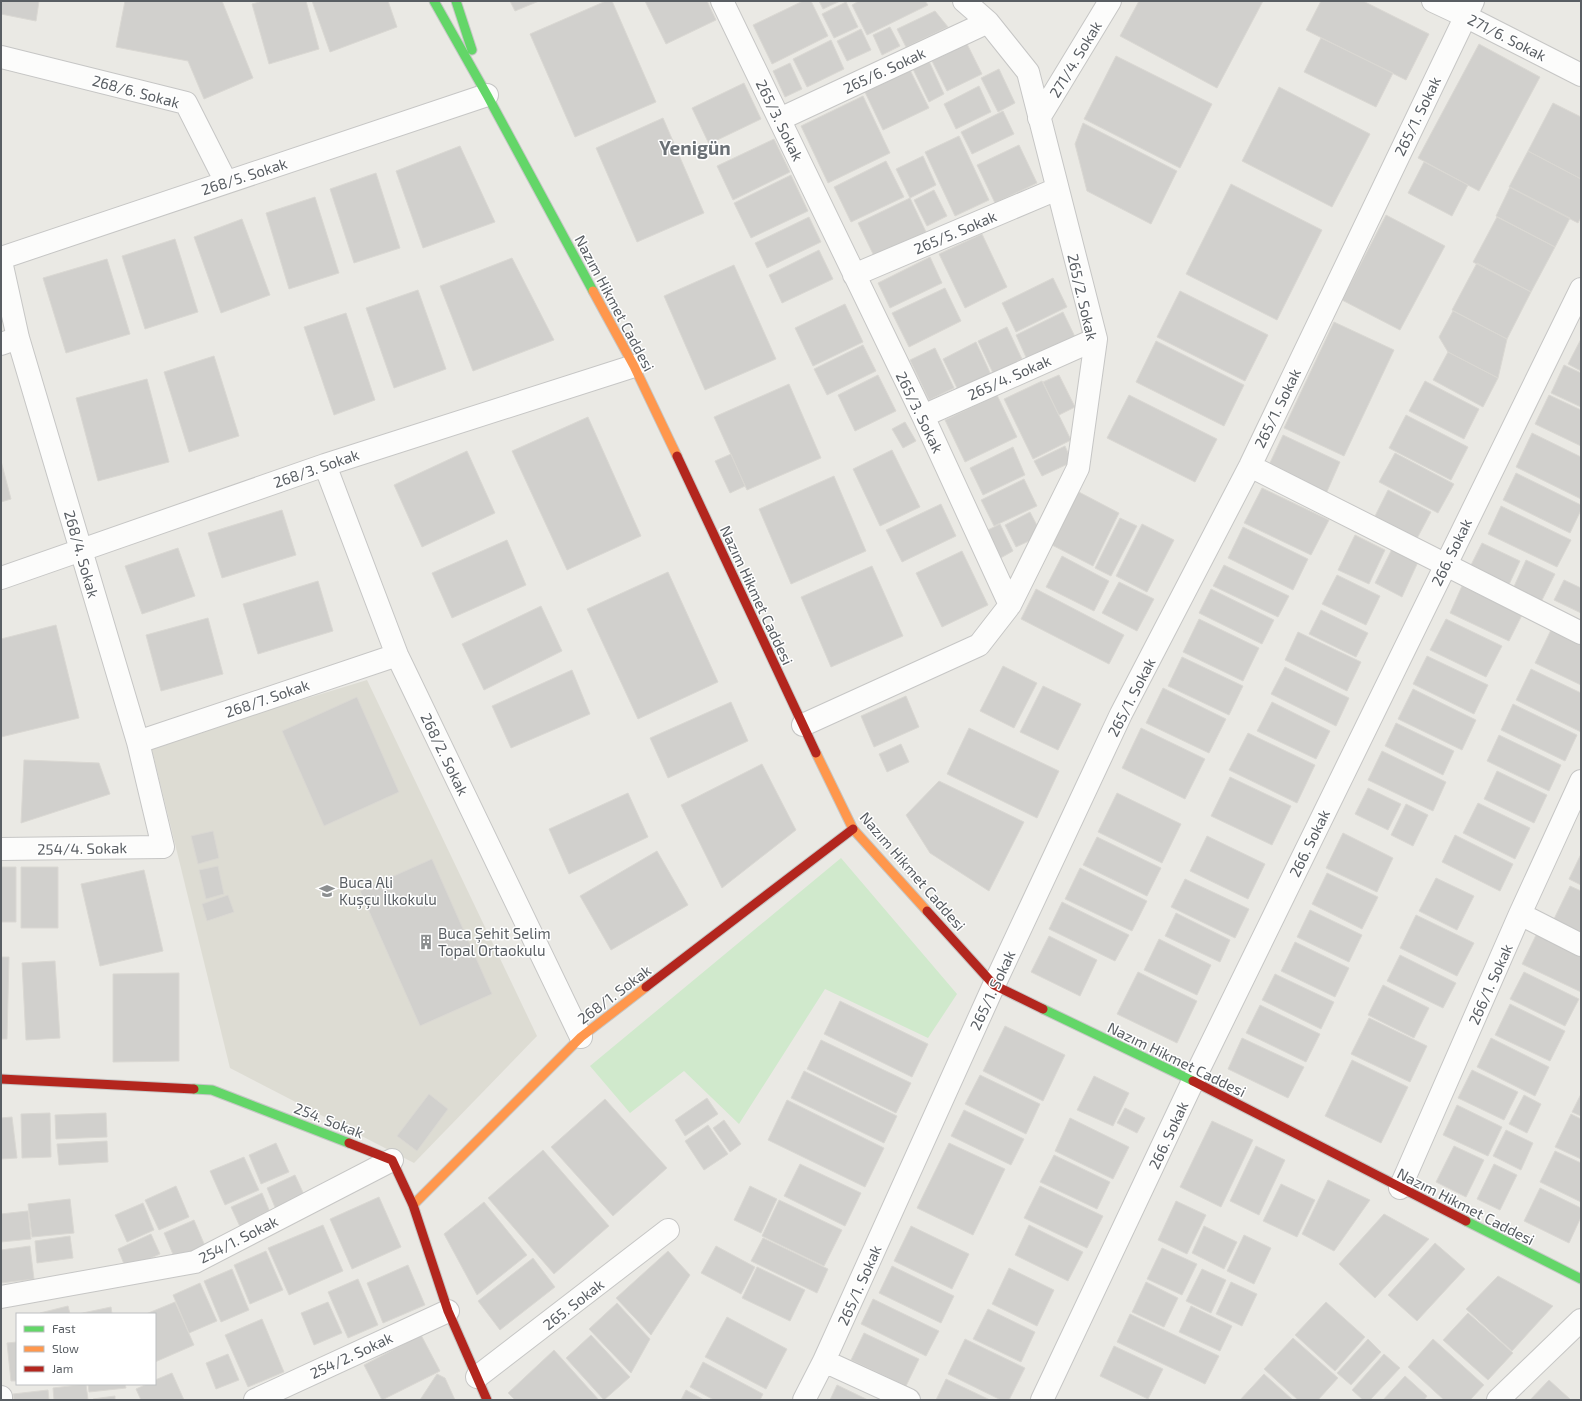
<svg xmlns="http://www.w3.org/2000/svg" width="1582" height="1401" font-family="'Exo 2',sans-serif">
<rect width="100%" height="100%" fill="#eae9e4"/>
<!-- education -->
<path fill="#dddcd3" d="M367,680L537,1036L414,1163L230,1068L151,746Z"/>
<!-- green -->
<path fill="#d0e9cc" d="M841,858L957,994L928,1038L825,989L739,1124L684,1071L630,1113L590,1066Z"/>
<!-- building -->
<path fill="#d1d0cd" stroke="#dad8d3" d="M1,1H39L36,21L1,14Z
M125,1H222L253,78L204,99L188,61L116,47Z
M263,1H306L319,49L269,64L252,4Z
M312,1H388L397,27L330,52Z
M510,1H539L515,11Z
M606,1H612L656,102L575,137L530,34Z
M645,1H707L716,20L666,44Z
M803,1H811L828,36L772,64L753,25Z
M819,1H840L823,9Z
M859,1H925L928,5L867,35L852,5Z
M1139,1H1263L1217,88L1120,36Z
M1321,1H1363L1429,34L1406,80L1306,30Z
M846,2L858,27L834,38L822,14Z
M935,11L948,27L906,47L897,29Z
M890,27L900,46L882,55L873,35Z
M861,29L871,50L847,61L837,41Z
M1321,38L1393,73L1376,107L1304,72Z
M831,40L844,69L807,87L793,59Z
M967,44L982,74L947,91L932,61Z
M1479,44L1540,77L1479,191L1418,158Z
M1116,56L1212,104L1180,168L1084,119Z
M928,59L944,94L929,102L912,67Z
M790,63L802,89L785,97L773,71Z
M909,68L929,108L883,130L864,90Z
M999,69L1015,103L998,112L981,78Z
M744,83L761,119L709,144L692,108Z
M979,86L991,112L956,129L944,104Z
M1279,87L1370,134L1332,207L1242,161Z
M863,96L890,153L828,183L801,126Z
M1553,103L1581,117V179L1528,151Z
M1003,111L1014,134L972,154L961,132Z
M663,118L704,213L637,242L596,148Z
M1083,123L1177,171L1151,224L1087,191L1075,144Z
M959,136L989,200L955,216L925,152Z
M774,139L790,172L733,200L717,166Z
M1019,145L1037,183L995,203L977,165Z
M460,146L495,222L423,248L396,171Z
M1528,151L1581,179V217L1578,223L1509,187Z
M923,156L936,185L910,198L896,169Z
M886,161L904,197L851,222L834,187Z
M1424,162L1468,185L1452,216L1408,193Z
M376,173L400,248L354,263L330,189Z
M791,175L808,211L751,238L734,203Z
M1231,184L1322,230L1277,320L1186,274Z
M1510,187L1570,218L1555,247L1496,216Z
M934,190L947,216L927,226L914,200Z
M315,197L339,273L289,289L266,213Z
M910,198L926,232L874,256L858,223Z
M1386,215L1445,246L1400,330L1342,300Z
M809,217L821,242L767,268L755,243Z
M1497,217L1555,247L1531,292L1473,262Z
M242,219L270,295L221,313L194,237Z
M982,234L1007,287L965,308L939,254Z
M175,239L198,312L145,329L122,256Z
M819,250L833,279L782,303L769,275Z
M930,257L942,283L890,308L878,283Z
M512,258L554,340L473,371L440,286Z
M107,259L130,334L66,353L43,278Z
M1477,263L1531,292L1507,339L1452,310Z
M734,265L776,359L705,390L664,296Z
M1053,278L1067,307L1016,332L1002,303Z
M945,288L961,321L909,347L892,313Z
M418,290L446,369L394,388L366,308Z
M1180,291L1268,335L1245,381L1157,337Z
M845,304L863,342L813,366L795,328Z
M1453,311L1507,339L1498,378L1448,352L1439,337Z
M1063,312L1078,343L1030,366L1016,335Z
M346,313L375,400L334,415L304,327Z
M1334,322L1394,350L1344,456L1284,428Z
M1007,327L1022,359L993,373L978,341Z
M1581,339V371L1568,364Z
M1156,341L1244,385L1224,426L1136,382Z
M976,342L992,377L959,392L943,359Z
M863,345L876,371L827,395L814,369Z
M935,348L954,388L929,400L910,360Z
M1448,352L1498,378L1483,407L1433,380Z
M214,356L239,436L189,452L164,372Z
M1564,365L1581,373V407L1551,393Z
M878,375L896,411L855,431L838,395Z
M1059,375L1075,407L1059,415L1043,382Z
M147,379L169,462L98,481L76,398Z
M1042,381L1071,440L1033,459L1004,399Z
M1425,381L1479,409L1464,439L1409,411Z
M789,384L821,458L747,490L714,417Z
M997,395L1017,437L965,462L945,420Z
M1129,395L1217,439L1195,482L1107,438Z
M1549,395L1581,410V446L1535,424Z
M1406,415L1468,447L1451,480L1389,448Z
M588,417L641,536L567,570L512,451Z
M905,422L916,441L903,448L892,429Z
M1532,433L1581,457V499L1516,467Z
M1283,435L1340,462L1325,496L1267,469Z
M1065,446L1072,462L1042,476L1034,461Z
M1013,447L1025,475L983,495L970,468Z
M892,450L920,507L880,526L853,469Z
M467,451L495,513L422,547L394,485Z
M1395,453L1454,484L1438,513L1379,482Z
M731,454L745,486L730,493L715,461Z
M1,461L11,499L1,502Z
M1516,473L1581,505V510L1570,533L1503,500Z
M834,476L866,551L791,584L759,509Z
M1024,479L1037,506L994,526L981,500Z
M1262,488L1329,520L1311,555L1244,523Z
M1388,490L1431,512L1414,544L1372,522Z
M1077,491L1119,513L1093,566L1050,544Z
M941,504L956,536L902,562L886,530Z
M1501,506L1571,540L1557,567L1488,534Z
M282,510L296,555L222,578L208,533Z
M1030,512L1042,535L1016,547L1005,525Z
M1120,518L1137,526L1111,576L1095,568Z
M1000,524L1013,551L997,560L984,532Z
M1142,524L1174,540L1147,592L1116,576Z
M1243,527L1308,559L1293,590L1228,558Z
M1355,535L1385,550L1369,584L1338,570Z
M507,540L526,585L452,618L432,573Z
M1482,543L1520,561L1506,591L1467,573Z
M178,548L195,596L142,614L125,566Z
M1392,549L1418,562L1402,597L1375,583Z
M962,551L988,605L942,627L916,573Z
M1062,556L1109,581L1094,611L1046,587Z
M1526,560L1555,574L1539,606L1511,593Z
M1224,565L1289,596L1278,617L1213,586Z
M872,566L903,636L831,667L801,597Z
M668,572L718,682L638,719L587,609Z
M1337,575L1380,596L1366,625L1322,604Z
M1564,580L1581,588V613L1554,600Z
M318,581L333,631L258,654L243,604Z
M1119,582L1154,599L1137,631L1102,613Z
M1462,586L1522,615L1509,641L1450,613Z
M1036,589L1124,635L1109,664L1021,619Z
M1211,589L1274,620L1262,644L1199,613Z
M541,606L562,651L484,690L462,644Z
M1321,610L1368,633L1356,657L1309,634Z
M208,618L223,674L161,691L146,635Z
M1199,619L1259,648L1243,681L1183,652Z
M1446,619L1502,646L1486,677L1430,650Z
M56,625L79,718L1,737V639Z
M1551,630L1581,645V685L1535,663Z
M1298,632L1361,662L1347,691L1285,660Z
M1427,656L1488,685L1474,714L1413,684Z
M1182,657L1243,686L1229,715L1168,686Z
M1003,666L1037,683L1014,728L980,711Z
M1285,667L1349,698L1336,726L1271,694Z
M1531,669L1581,693V732L1516,700Z
M572,670L590,714L511,748L492,706Z
M1043,686L1081,704L1058,750L1020,732Z
M1163,688L1226,719L1209,753L1146,723Z
M1413,689L1476,720L1462,750L1398,719Z
M906,696L919,727L874,747L861,716Z
M357,697L399,792L324,826L282,731Z
M731,702L748,741L668,778L650,738Z
M1272,702L1330,731L1316,759L1257,731Z
M1513,704L1577,735L1565,761L1501,730Z
M1396,723L1454,751L1443,775L1385,746Z
M969,728L1059,771L1037,818L947,774Z
M1141,728L1205,759L1185,799L1122,768Z
M1248,733L1315,765L1297,803L1229,770Z
M1499,735L1561,765L1549,791L1487,761Z
M901,744L909,762L887,772L879,754Z
M1382,751L1446,782L1433,811L1368,780Z
M24,760L99,763L110,794L21,823Z
M762,764L796,830L722,888L681,805Z
M1497,771L1547,795L1534,823L1484,799Z
M1230,777L1291,806L1272,845L1211,816Z
M939,781L1024,822L989,891L930,853L906,815Z
M1368,788L1401,804L1388,830L1355,814Z
M628,793L648,837L569,874L549,829Z
M1117,793L1181,824L1162,863L1098,832Z
M1478,803L1530,828L1515,859L1463,833Z
M1406,804L1428,815L1413,846L1391,835Z
M213,831L219,858L198,864L191,836Z
M1343,833L1393,858L1377,892L1326,868Z
M1455,835L1513,864L1500,891L1442,862Z
M1207,836L1265,864L1248,899L1190,871Z
M1097,837L1161,868L1147,896L1083,865Z
M657,851L688,905L611,950L580,896Z
M1581,854V885L1569,879Z
M432,859L492,994L420,1026L360,891Z
M218,866L224,894L206,899L199,870Z
M1,867H16V922H1Z
M21,867H58V928H21Z
M1080,868L1147,901L1132,931L1065,899Z
M144,870L163,951L100,966L81,884Z
M1327,873L1378,897L1362,929L1312,904Z
M1436,878L1474,896L1457,930L1419,911Z
M1185,879L1249,909L1235,938L1171,907Z
M1570,886L1581,891V935L1553,921Z
M228,895L234,912L207,921L202,904Z
M1062,902L1129,935L1115,961L1049,929Z
M1310,910L1362,935L1349,962L1297,937Z
M1176,913L1230,940L1220,962L1165,936Z
M1416,915L1474,943L1457,976L1400,948Z
M1538,931L1581,951V992L1522,964Z
M1049,936L1097,960L1080,996L1031,972Z
M1159,939L1211,965L1197,995L1144,970Z
M1295,942L1349,968L1335,997L1281,971Z
M1400,955L1456,983L1443,1008L1387,981Z
M1,957H9L7,1039H1Z
M55,961L60,1038L26,1040L22,963Z
M1138,972L1197,1001L1177,1043L1117,1014Z
M1524,972L1579,999L1565,1026L1510,999Z
M179,973V1061L113,1062V974Z
M1275,974L1334,1002L1321,1029L1262,1000Z
M1383,985L1429,1008L1414,1038L1368,1015Z
M840,1001L928,1044L912,1077L824,1034Z
M1510,1004L1565,1031L1550,1061L1495,1035Z
M1260,1005L1320,1034L1306,1062L1246,1033Z
M1369,1018L1427,1046L1410,1082L1351,1054Z
M1005,1026L1065,1055L1043,1101L983,1071Z
M1242,1038L1304,1067L1288,1098L1228,1069Z
M1491,1038L1549,1067L1535,1096L1477,1067Z
M821,1040L911,1083L896,1113L807,1069Z
M1352,1060L1408,1087L1381,1143L1325,1116Z
M1472,1070L1518,1092L1504,1120L1458,1098Z
M804,1071L897,1116L884,1143L791,1098Z
M980,1075L1040,1104L1026,1134L965,1104Z
M1094,1076L1129,1093L1113,1126L1077,1110Z
M429,1094L448,1109L417,1151L397,1136Z
M1581,1094V1116L1572,1112Z
M1524,1095L1541,1104L1527,1133L1509,1124Z
M707,1098L718,1114L685,1136L675,1120Z
M605,1099L667,1168L613,1216L551,1147Z
M787,1100L884,1148L865,1187L768,1140Z
M1457,1105L1502,1127L1488,1156L1443,1135Z
M1125,1108L1145,1118L1137,1133L1117,1123Z
M964,1110L1024,1139L1011,1165L951,1136Z
M50,1113L51,1157L22,1158L21,1114Z
M106,1113L107,1137L56,1139L55,1115Z
M1571,1114L1581,1119V1159L1555,1147Z
M12,1117L17,1158L1,1159V1118Z
M1070,1118L1129,1147L1113,1179L1055,1151Z
M724,1120L741,1144L730,1152L713,1128Z
M1212,1121L1253,1140L1221,1207L1180,1187Z
M708,1125L728,1154L704,1170L685,1141Z
M1506,1130L1533,1143L1521,1170L1493,1156Z
M107,1141L108,1162L59,1165L57,1144Z
M276,1143L289,1172L261,1184L249,1155Z
M949,1143L1005,1169L973,1235L917,1208Z
M1256,1146L1285,1160L1259,1215L1230,1201Z
M1454,1146L1484,1160L1466,1197L1436,1182Z
M543,1150L609,1226L554,1274L488,1198Z
M1555,1151L1581,1163V1202L1540,1182Z
M1054,1155L1110,1182L1097,1209L1040,1182Z
M244,1157L259,1190L225,1205L210,1171Z
M800,1164L861,1193L845,1226L784,1196Z
M1494,1164L1517,1175L1500,1210L1477,1199Z
M295,1175L306,1199L277,1212L267,1188Z
M1328,1180L1370,1200L1334,1251L1302,1234Z
M1281,1184L1315,1200L1297,1237L1263,1221Z
M176,1186L189,1217L159,1230L145,1200Z
M750,1186L777,1199L761,1233L734,1220Z
M1040,1186L1103,1216L1087,1248L1024,1218Z
M1540,1188L1581,1208V1217L1569,1243L1524,1221Z
M262,1193L272,1217L242,1231L231,1207Z
M379,1197L401,1247L352,1269L330,1219Z
M70,1199L74,1233L32,1237L28,1204Z
M779,1200L842,1230L824,1266L762,1236Z
M1176,1201L1206,1215L1187,1254L1158,1240Z
M484,1202L527,1255L477,1295L444,1234Z
M143,1203L154,1230L127,1242L115,1215Z
M28,1211L31,1239L1,1242V1214Z
M1384,1214L1429,1239L1375,1298L1339,1264Z
M194,1220L205,1246L175,1259L164,1233Z
M323,1225L343,1271L289,1295L268,1248Z
M1029,1225L1083,1252L1068,1281L1015,1255Z
M911,1226L969,1254L952,1289L894,1261Z
M1204,1226L1237,1242L1224,1269L1192,1253Z
M151,1234L160,1254L126,1269L118,1249Z
M1244,1235L1271,1248L1254,1284L1227,1271Z
M70,1236L73,1258L37,1263L35,1241Z
M763,1238L828,1269L817,1293L751,1261Z
M1435,1243L1465,1269L1417,1321L1388,1295Z
M30,1246L34,1279L1,1283V1250Z
M716,1246L755,1267L741,1294L701,1273Z
M1162,1248L1197,1264L1182,1295L1147,1279Z
M266,1251L283,1290L250,1304L234,1265Z
M668,1251L690,1275L651,1335L616,1298Z
M533,1258L555,1287L500,1330L478,1301Z
M408,1265L425,1305L383,1323L367,1283Z
M892,1266L954,1296L941,1323L879,1293Z
M757,1267L805,1290L790,1321L742,1298Z
M1009,1268L1054,1290L1037,1326L992,1304Z
M232,1269L249,1310L221,1322L204,1281Z
M1202,1269L1226,1280L1211,1313L1186,1301Z
M1498,1276L1553,1306L1512,1351L1466,1309Z
M358,1279L378,1325L348,1338L328,1292Z
M1146,1282L1178,1298L1164,1327L1132,1312Z
M1231,1282L1257,1294L1242,1326L1216,1314Z
M200,1283L217,1321L189,1333L173,1295Z
M873,1299L939,1331L926,1356L861,1324Z
M175,1302L194,1345L155,1362V1314H146Z
M328,1302L342,1333L314,1345L301,1313Z
M1326,1302L1365,1337L1335,1371L1295,1335Z
M617,1303L650,1339L631,1373L589,1329Z
M68,1306L70,1314H40V1313Z
M1191,1306L1232,1326L1220,1351L1179,1332Z
M111,1307L112,1314H78Z
M988,1309L1035,1332L1021,1362L973,1339Z
M1468,1313L1513,1353L1488,1380L1443,1340Z
M1130,1314L1219,1356L1205,1384L1117,1342Z
M727,1317L787,1349L766,1389L705,1357Z
M262,1319L284,1372L248,1387L225,1335Z
M864,1333L919,1359L906,1386L851,1360Z
M421,1335L440,1371L382,1400L364,1365Z
M591,1335L630,1377L604,1400L566,1358Z
M1293,1338L1338,1378L1318,1400H1298L1264,1369Z
M965,1339L1025,1368L1009,1400H1001L948,1374Z
M1368,1339L1381,1352L1351,1385L1337,1373Z
M1433,1339L1484,1385L1470,1400H1444L1408,1367Z
M17,1342V1381H11L7,1343Z
M1114,1346L1163,1369L1148,1399L1100,1376Z
M554,1350L599,1400H515L508,1393Z
M228,1354L239,1380L216,1389L206,1363Z
M1384,1354L1400,1368L1370,1400H1363L1352,1390Z
M703,1362L763,1394L760,1400H714L690,1387Z
M172,1373L184,1400H141L136,1389L147,1384H155V1380Z
M437,1374L445,1378L455,1400H420Z
M1264,1374L1293,1400H1240Z
M1405,1376L1427,1396L1424,1400H1383Z
M946,1379L990,1400H936Z
M1549,1380L1571,1400H1530Z
M86,1384L88,1400H54L53,1388Z
M88,1384H125L126,1388L89,1392Z
M837,1385L868,1400H830Z
M48,1390L49,1400H14L13,1394Z
M686,1390L704,1400H681Z
M115,1396V1400H93V1399Z"/>
<g fill="none" stroke-linecap="round" stroke-linejoin="round">
<!-- street casing -->
<g stroke="#c6c6c5" stroke-width="24">
<path id="street" d="M722,1L923,416L1010,605L979,645L803,725
M964,1L988,22L1028,72L1096,339L1078,468L1010,605
M1433,1L1465,16L1581,75
M1,57L186,103L226,182
M1039,118L1110,1
M780,119L988,22
M1,258L487,95
M1,261L18,338L138,742L163,847L1,849
M854,275L1057,189
M1,344L18,338
M923,416L1096,339
M325,465L397,655L581,1037
M1250,466L1581,633
M1,578L325,465L634,366
M138,742L397,655
M1520,914L1581,945
M1400,1188L1520,914L1581,781
M1,1297L195,1262L392,1160
M824,1361L909,1400
M477,1377L668,1230
M1,1397V1400
M255,1400L448,1311
M804,1400L824,1361L994,985L1121,714L1250,466L1473,1
M1042,1400L1193,1081L1581,289
M1498,1400L1581,1320"/>
</g>
<!-- fast casing -->
<g stroke="#c6c7c6" stroke-width="11">
<path id="fast" d="M434,1L487,95L593,291
M456,1L472,50
M1043,1009L1193,1081
M194,1089L212,1090L349,1143
M1466,1221L1581,1279"/>
</g>
<!-- slow casing -->
<g stroke="#c6c7c6" stroke-width="11">
<path id="slow" d="M593,291L634,366L677,456
M816,753L853,829L927,911
M413,1205L581,1037L646,987"/>
</g>
<!-- jam casing -->
<g stroke="#c6c7c6" stroke-width="11">
<path id="jam" d="M677,456L816,753
M927,911L994,985L1043,1009
M646,987L853,829
M1,1079L194,1089
M1193,1081L1466,1221
M349,1143L392,1160L413,1205L448,1311L487,1400"/>
</g>
<!-- street -->
<use href="#street" stroke="#fcfcfb" stroke-width="22"/>
<!-- fast -->
<use href="#fast" stroke="#63d668" stroke-width="9"/>
<!-- slow -->
<use href="#slow" stroke="#ff974d" stroke-width="9"/>
<!-- jam -->
<use href="#jam" stroke="#b3261e" stroke-width="9"/>
</g>
<!-- icons -->
<defs>
<g id="school-bare" transform="scale(1.2)"><path d="M0-5L7-2L0 1L-7-2ZM-4 1L0 2.5L4 1V4Q0 6-4 4Z" fill="#8c8f90" stroke="#fff" stroke-width="2.5" paint-order="stroke"/></g>
<g id="building-bare" transform="scale(1.2)"><path d="M-4-6H4V6H1V3H-1V6H-4ZM-2.5-4.3h1.7v1.8h-1.7ZM.8-4.3h1.7v1.8H.8ZM-2.5-1h1.7V.8h-1.7ZM.8-1h1.7V.8H.8Z" fill="#8c8f90" stroke="#fff" stroke-width="2.5" paint-order="stroke"/></g>
</defs>
<g fill-rule="evenodd">
<use href="#school-bare" x="327" y="891"/>
<use href="#building-bare" x="426" y="942"/>
</g>
<g text-anchor="middle" dominant-baseline="central" stroke-width="3" stroke-linejoin="round" paint-order="stroke">
<!-- street labels -->
<g font-size="15" fill="#595e63" stroke="#fff">
<text transform="translate(1507 37) rotate(27)">271/6. Sokak</text>
<text transform="translate(1075 59) rotate(-59)">271/4. Sokak</text>
<text transform="translate(884 70) rotate(-25)">265/6. Sokak</text>
<text transform="translate(136 91) rotate(15)">268/6. Sokak</text>
<text transform="translate(1417 116) rotate(-64)">265/1. Sokak</text>
<text transform="translate(780 120) rotate(64)">265/3. Sokak</text>
<text transform="translate(244 176) rotate(-18)">268/5. Sokak</text>
<text transform="translate(955 232) rotate(-23)">265/5. Sokak</text>
<text transform="translate(1083 297) rotate(77)">265/2. Sokak</text>
<text transform="translate(615 303) rotate(62)">Nazım Hikmet Caddesi</text>
<text transform="translate(1009 377) rotate(-24)">265/4. Sokak</text>
<text transform="translate(1277 408) rotate(-64)">265/1. Sokak</text>
<text transform="translate(920 412) rotate(64)">265/3. Sokak</text>
<text transform="translate(316 468) rotate(-19)">268/3. Sokak</text>
<text transform="translate(1451 552) rotate(-64)">266. Sokak</text>
<text transform="translate(82 554) rotate(74)">268/4. Sokak</text>
<text transform="translate(757 595) rotate(65)">Nazım Hikmet Caddesi</text>
<text transform="translate(1131 697) rotate(-63)">265/1. Sokak</text>
<text transform="translate(267 698) rotate(-19)">268/7. Sokak</text>
<text transform="translate(445 754) rotate(64)">268/2. Sokak</text>
<text transform="translate(1309 843) rotate(-64)">266. Sokak</text>
<text transform="translate(82 848) rotate(-1)">254/4. Sokak</text>
<text transform="translate(913 871) rotate(49)">Nazım Hikmet Caddesi</text>
<text transform="translate(1490 984) rotate(-66)">266/1. Sokak</text>
<text transform="translate(992 990) rotate(-65)">265/1. Sokak</text>
<text transform="translate(614 994) rotate(-37)">268/1. Sokak</text>
<text transform="translate(1177 1059) rotate(26)">Nazım Hikmet Caddesi</text>
<text transform="translate(329 1120) rotate(21)">254. Sokak</text>
<text transform="translate(1168 1135) rotate(-65)">266. Sokak</text>
<text transform="translate(1466 1206) rotate(27)">Nazım Hikmet Caddesi</text>
<text transform="translate(238 1239) rotate(-27)">254/1. Sokak</text>
<text transform="translate(859 1285) rotate(-66)">265/1. Sokak</text>
<text transform="translate(573 1304) rotate(-38)">265. Sokak</text>
<text transform="translate(351 1355) rotate(-25)">254/2. Sokak</text>
</g>
<!-- poi labels -->
<g font-size="15" fill="#595e63" stroke="#fff" text-anchor="start">
<text x="339" y="882">Buca Ali<tspan x="339" dy="17">Kuşçu İlkokulu</tspan></text>
<text x="438" y="933">Buca Şehit Selim<tspan x="438" dy="17">Topal Ortaokulu</tspan></text>
</g>
<!-- district labels -->
<g font-size="19" font-weight="bold" fill="#6a7075" stroke="#fff">
<text x="695" y="147">Yenigün</text>
</g>
</g>
<!-- border -->
<rect width="1582" height="1401" fill="none" stroke="#595e63" stroke-width="4"/>
<!-- legend -->
<rect x="16" y="1313" width="140" height="72" fill="#ffffff" stroke="#bdbfc1"/>
<rect x="24" y="1326" width="20" height="6" fill="#63d668" stroke="#bdbfc1"/>
<text x="52" y="1333" font-size="12" fill="#595e63">Fast</text>
<rect x="24" y="1346" width="20" height="6" fill="#ff974d" stroke="#bdbfc1"/>
<text x="52" y="1353" font-size="12" fill="#595e63">Slow</text>
<rect x="24" y="1366" width="20" height="6" fill="#b3261e" stroke="#bdbfc1"/>
<text x="52" y="1373" font-size="12" fill="#595e63">Jam</text>
</svg>
